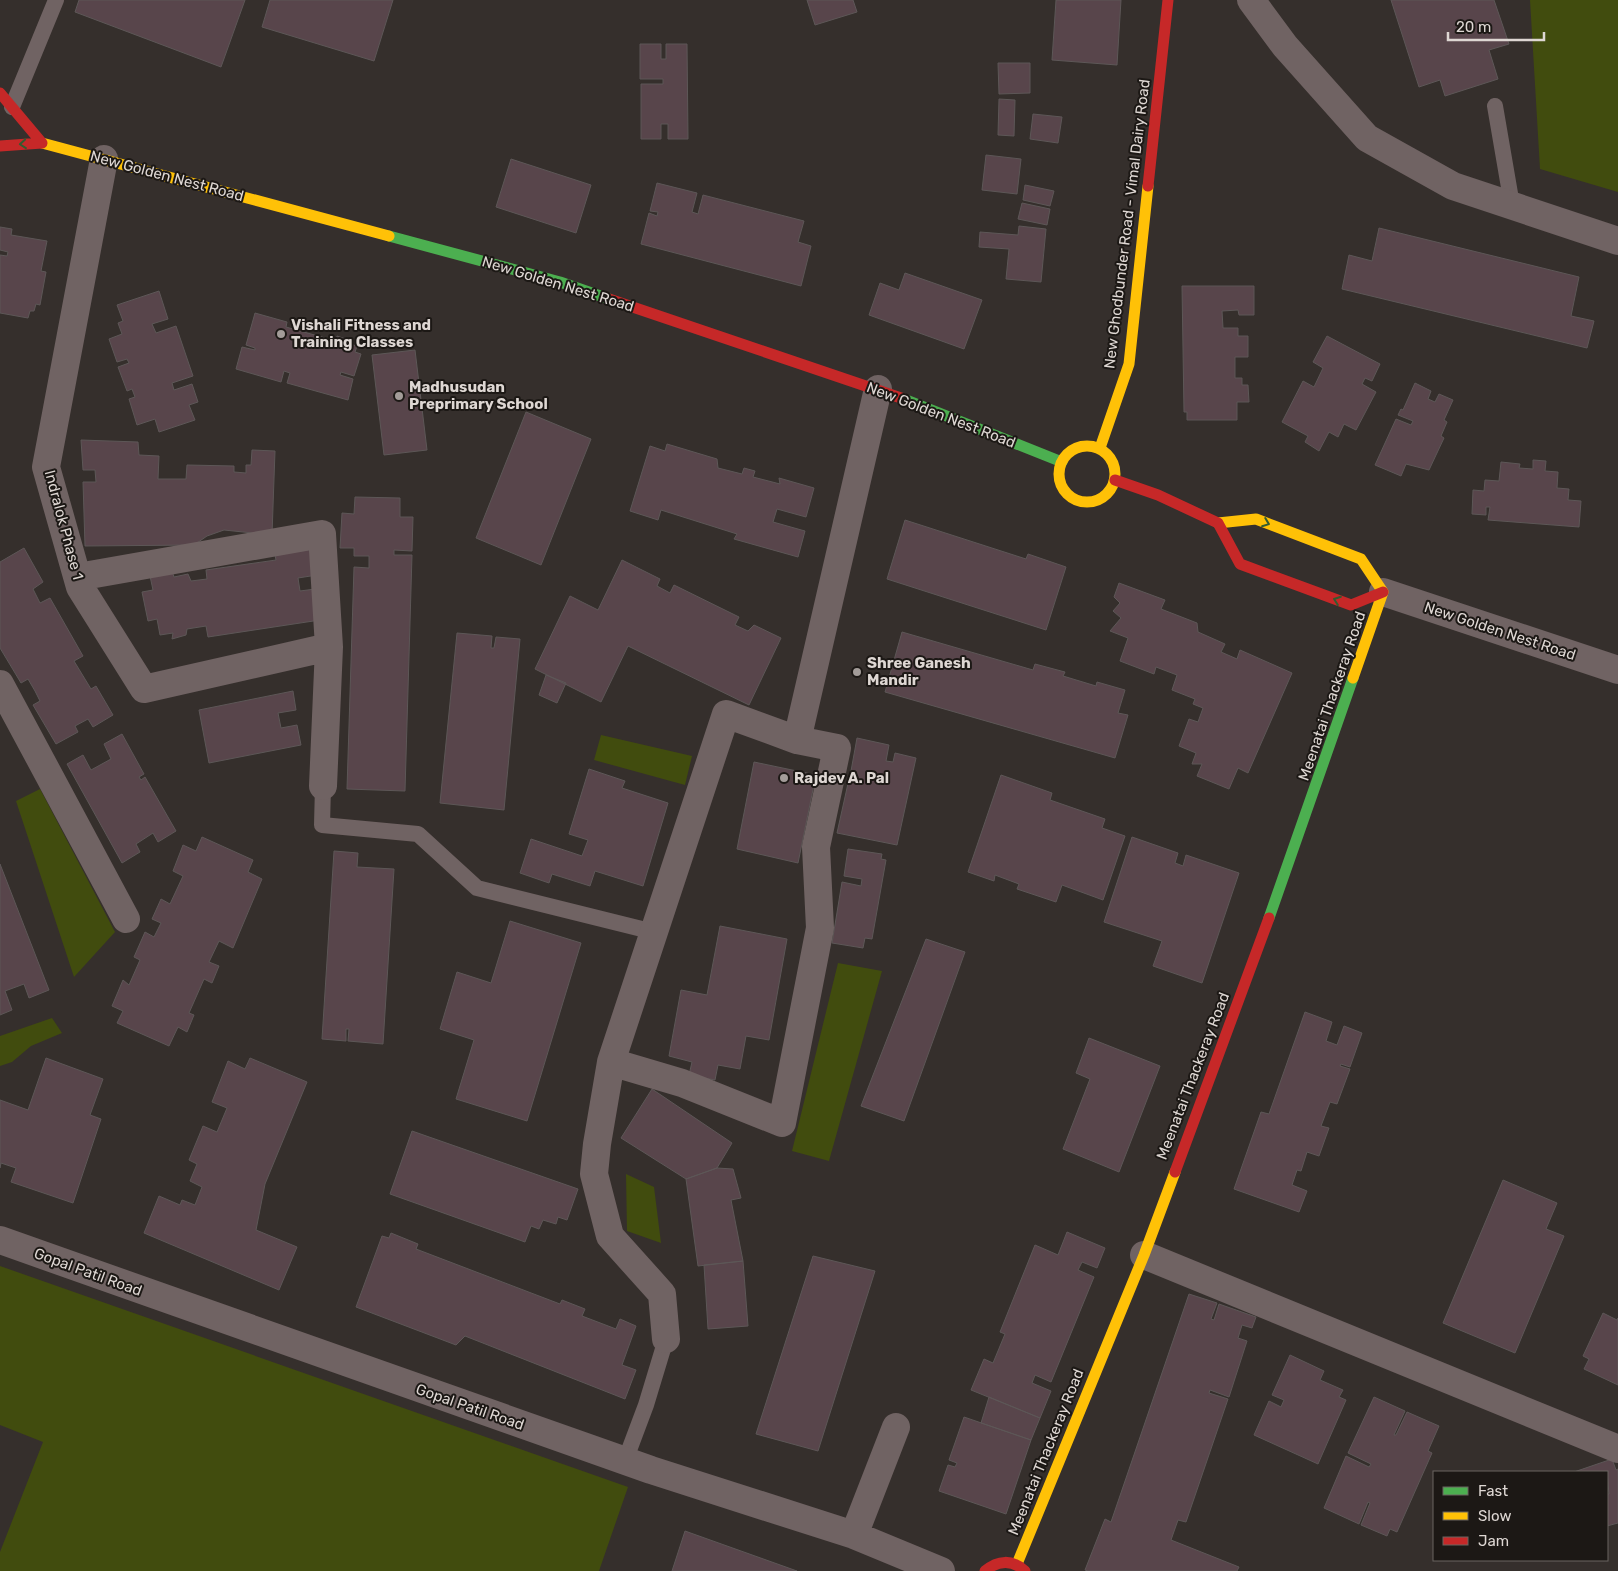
<svg xmlns="http://www.w3.org/2000/svg" width="1618" height="1571" font-family="Rubik,sans-serif">
<rect width="100%" height="100%" fill="#352f2c"/>
<!-- green -->
<path fill="#414c0e" d="M1530,0H1618V192L1540,169Z
M601,735L692,756L685,785L594,760Z
M40,789L115,932L74,977L16,801Z
M838,963L882,971L829,1161L792,1151Z
M52,1018L62,1033L31,1046L12,1062L0,1066V1036Z
M626,1174L654,1187L661,1243L627,1231Z
M0,1266L628,1487L599,1571H0V1552L43,1442L0,1425Z"/>
<!-- building -->
<path fill="#58454b" stroke="#5d5757" d="M79,0H245L221,67L75,12Z
M270,0H393L374,61L262,27Z
M807,0H853L857,12L815,25Z
M1056,0H1121L1117,65L1052,60Z
M1391,0H1494L1509,44L1489,50L1498,79L1445,96L1440,80L1419,87Z
M640,44H661V59H666V44H687L688,139H668V124H661V139H641V84H663V79H640Z
M998,63H1030V93L999,94Z
M999,99L1015,100L1014,136L998,135Z
M1033,114L1062,117L1058,143L1030,139Z
M986,155L1021,159L1017,194L982,190Z
M511,159L591,185L576,233L496,207Z
M657,183L697,193L692,212L698,214L703,195L804,221L798,242L811,246L801,286L641,244L649,213L657,216L658,212L650,211Z
M1025,185L1054,191L1050,206L1023,200Z
M1022,203L1050,209L1047,225L1018,219Z
M1019,226L1046,229L1041,282L1006,279L1009,249L979,247L980,232L1018,235Z
M0,227L12,229L11,235L47,241L41,271L46,272L40,305L36,304L34,311H30L28,318L0,313V255L7,256L8,252L0,250Z
M1379,228L1579,277L1571,316L1594,321L1587,348L1342,289L1349,255L1372,261Z
M905,273L982,300L964,349L869,315L880,283L899,290Z
M1182,286H1254V315H1239L1238,310L1222,311L1223,328H1238V336H1248V357H1235V378H1242V385H1248L1249,402H1237V420H1187V412H1184Z
M159,291L168,319L152,324L156,333L176,326L193,376L172,383L174,390L192,384L198,402L189,405L195,420L159,432L155,419L137,425L129,399L135,397L132,389L127,391L118,367L129,363L127,359L117,362L109,339L122,334L118,323L123,321L117,305Z
M255,313L287,322L286,327L336,341L337,336L351,341L350,344L357,346L355,352L361,354L354,376L341,372L340,375L353,379L348,400L287,383L290,373L284,371L281,382L236,369L242,347L255,350V348L246,345Z
M1327,336L1380,364L1372,381L1365,378L1362,384L1376,392L1356,430L1344,424L1338,437L1329,432L1319,451L1305,442L1308,436L1282,422L1303,381L1314,387L1323,368L1313,362Z
M415,350L427,450L384,455L372,355Z
M1415,383L1431,391L1428,399L1435,402L1439,394L1453,400L1444,420L1447,422L1441,436L1444,438L1429,470L1406,464L1401,476L1375,465L1396,419L1411,425L1413,421L1398,415L1401,409L1403,410Z
M526,412L591,439L541,565L476,538Z
M81,440L138,442L139,455L159,456L158,479H186L187,465L234,466V472L246,473V465H251L252,450L275,451L272,535L224,530L207,536L194,545L85,546L83,482H96L95,470H83Z
M667,444L717,459L718,468L742,474L744,468L755,471L753,477L780,484L779,478L814,488L806,517L777,509L773,522L805,531L798,557L734,539L737,534L661,510L658,520L630,511L650,446L665,451Z
M1533,460L1546,461L1545,471L1558,472L1557,488L1569,489L1568,500L1581,501L1579,527L1488,520L1490,507H1486V515L1472,514L1473,490L1484,491L1485,480L1499,481L1501,462L1520,464L1519,468L1533,469Z
M355,497L400,498V517H413L412,551L394,550V555H412L405,791L347,789L354,567L369,568V556H354V548H340L342,513L354,514Z
M905,520L1026,559L1028,554L1066,567L1046,630L887,579Z
M24,548L43,582L33,589L40,603L50,598L83,656L74,661L91,689L96,686L113,715L93,727L88,719L75,726L78,732L56,744L33,705L40,701L35,691L28,679L21,683L0,648V562Z
M313,549L317,575L298,578L300,591L315,589L320,620L208,637L206,626L187,629L186,635L172,639L173,633L160,635L157,619L148,621L142,592L153,590L150,576L172,571L174,577L188,574L191,581L207,579L206,570L276,560L275,555Z
M622,560L660,579L657,586L670,593L674,585L739,617L735,625L748,631L754,625L781,638L749,705L628,646L601,702L535,669L570,596L598,610Z
M1119,583L1165,600L1161,609L1197,623L1198,632L1225,644L1221,652L1237,659L1240,650L1292,673L1248,773L1238,768L1229,789L1197,776L1202,764H1192L1196,753L1179,746L1189,719L1198,722L1203,708L1193,704L1195,699L1172,690L1177,675L1156,667L1154,674L1120,661L1128,638L1110,631L1121,618L1113,611L1120,603L1114,597Z
M902,632L1033,670L1035,664L1065,672L1063,676L1096,686L1097,682L1125,690L1118,713L1128,715L1115,758L885,692Z
M457,633L492,636L491,648H494L496,637L520,639L504,810L440,803Z
M546,675L566,683L557,703L539,695Z
M293,691L296,710L278,713L281,728L297,725L301,745L209,763L199,710Z
M122,734L144,774L139,777L141,780L145,777L176,831L158,842L153,833L136,844L140,852L122,863L67,764L83,755L91,770L111,759L104,744Z
M857,738L889,745L886,761L893,762L895,753L916,758L897,845L837,833L849,779H851L853,772L851,771Z
M754,762L816,775L798,863L737,849Z
M589,769L625,781L622,788L668,803L643,886L595,871L590,886L552,874L549,883L520,873L531,839L582,856L588,840L569,834Z
M1001,775L1052,793L1050,800L1105,819L1102,828L1125,836L1103,900L1062,885L1056,902L1017,889L1019,884L995,875L994,881L968,872Z
M202,837L253,860L248,872L262,879L233,948L219,941L209,962L219,966L212,983L204,979L189,1013L194,1015L187,1032L178,1027L169,1046L117,1023L123,1011L112,1006L123,980L129,985L140,960L134,957L145,932L154,937L161,923L152,919L161,899L170,904L183,876L173,871L183,845L196,851Z
M1132,837L1178,853L1175,863L1183,866L1186,855L1239,873L1202,983L1153,966L1162,941L1104,922Z
M848,849L882,854L881,859L886,860L872,939L865,938L863,948L832,943L842,882L861,886L862,879L844,876Z
M334,851L358,853L357,867L394,869L383,1044L348,1041L349,1029H346V1041L322,1039Z
M0,864L49,990L29,998L24,984L5,991L12,1010L0,1015Z
M510,921L581,943L527,1121L456,1099L474,1040L440,1029L457,972L491,983Z
M720,926L787,939L769,1040L746,1036L740,1069L718,1065L715,1080L689,1075L692,1062L669,1056L681,990L707,995Z
M926,939L965,952L904,1121L861,1106Z
M1305,1012L1332,1022L1326,1041L1337,1045L1344,1026L1362,1033L1350,1067L1341,1064L1340,1066L1350,1069L1337,1104L1330,1102L1321,1126L1329,1128L1319,1156L1307,1152L1301,1171L1297,1170L1292,1185L1307,1191L1299,1212L1234,1189L1261,1112L1269,1114Z
M1089,1038L1160,1066L1119,1172L1063,1149L1090,1079L1076,1073Z
M46,1058L103,1079L90,1115L101,1119L73,1203L11,1182L16,1168L1,1163L0,1168V1100L28,1110Z
M250,1058L307,1082L265,1184L256,1230L297,1247L279,1290L144,1233L159,1196L180,1205L182,1200L195,1205L202,1187L190,1181L197,1164L189,1160L203,1126L217,1132L227,1108L212,1102L228,1061L245,1069Z
M652,1089L732,1143L717,1168L686,1179L621,1138Z
M412,1131L578,1189L567,1220L558,1217L556,1224L543,1220L539,1229L531,1226L525,1242L390,1194Z
M717,1168L733,1169L741,1198L731,1200L743,1261L698,1266L686,1179Z
M1503,1180L1557,1203L1546,1229L1564,1236L1515,1353L1443,1323Z
M1067,1232L1105,1248L1097,1268L1082,1262L1078,1270L1094,1277L1051,1382L1035,1375L1032,1383L1051,1391L1040,1418L971,1390L984,1359L993,1363L1005,1334L1000,1332L1035,1245L1058,1255Z
M391,1233L418,1244L416,1249L560,1304L562,1300L585,1309L582,1316L616,1329L620,1319L636,1326L622,1365L636,1370L625,1399L465,1336L456,1345L356,1307L382,1236L389,1238Z
M813,1256L875,1271L818,1451L756,1434Z
M743,1261L748,1326L708,1329L704,1265Z
M1189,1294L1217,1303L1211,1319L1214,1320L1219,1304L1256,1317L1252,1328L1242,1325L1238,1338L1247,1341L1229,1397L1210,1390L1209,1393L1228,1399L1186,1522L1178,1520L1171,1540L1239,1567L1237,1571H1088L1085,1570L1105,1519L1111,1522Z
M1603,1313L1617,1320L1618,1318V1385L1584,1369L1589,1359L1583,1356Z
M1290,1355L1324,1371L1320,1380L1343,1390L1339,1397L1346,1400L1318,1464L1254,1435L1269,1401L1281,1407L1284,1400L1272,1395Z
M989,1397L1040,1418L1031,1440L981,1423Z
M1374,1397L1405,1411L1394,1435H1396L1407,1412L1439,1426L1428,1451L1432,1453L1397,1532L1390,1529L1387,1536L1361,1525L1370,1503L1368,1502L1359,1524L1324,1508L1346,1456L1369,1467L1371,1464L1348,1453Z
M964,1417L1031,1440L1006,1514L939,1491L948,1465L955,1467L957,1463L949,1460Z
M1612,1459L1616,1470L1618,1469V1523L1607,1526V1494H1609L1607,1472H1574Z
M685,1531L797,1571H672Z"/>
<g fill="none" stroke-linecap="round" stroke-linejoin="round">
<!-- lane -->
<path stroke="#706363" stroke-width="16" d="M1495,106L1512,205
M12,107L56,0
M323,786L322,825L418,834L477,888L654,932
M625,1461L646,1405L666,1339"/>
<!-- street -->
<path stroke="#706363" stroke-width="28" d="M1251,0L1285,46L1367,138L1453,186L1618,241
M104,159L46,467L80,587L144,689L329,647
M78,577L322,534L329,647L323,786
M1383,592L1618,670
M0,684L126,919
M611,1062L682,1083L782,1123L820,928L816,847L837,748L797,740
M0,1240L651,1470L854,1535L941,1571
M1144,1255L1618,1449
M666,1339L662,1294L610,1236L594,1174L597,1144L611,1062L726,714L797,740L878,389
M854,1535L896,1427"/>
<!-- fast -->
<path stroke="#4caf50" stroke-width="11" d="M389,236L560,282L609,299
M904,399L1062,462
M1269,918L1353,678"/>
<!-- slow -->
<path stroke="#ffc107" stroke-width="11" d="M42,143L389,236
M1059 474a28 28 0 1 1 56 0a28 28 0 1 1-56 0Z
M1100,448L1129,364L1148,186
M1218,523L1256,519L1361,559L1383,592
M1353,678L1383,592
M1017,1564L1144,1255L1175,1172"/>
<!-- jam -->
<path stroke="#c62828" stroke-width="11" d="M0,93L42,143L0,146
M1148,186L1168,0
M609,299L904,399
M1115,480L1158,495L1218,523
M1218,523L1240,564L1351,605L1383,592
M1175,1172L1269,918
M985,1571C998,1560 1012,1559 1025,1571"/>
</g>
<!-- one-way arrows -->
<defs><path id="oneway-chevron" d="M-2-3.5L2.5 0L-2 3.5" fill="none" stroke-width="1.6" stroke-linecap="round" stroke-linejoin="round" transform="scale(1.25)"/></defs>
<g stroke="#325c30">
<use href="#oneway-chevron" transform="translate(23 144) rotate(175)"/>
<use href="#oneway-chevron" transform="translate(1266 523) rotate(21)"/>
<use href="#oneway-chevron" transform="translate(1337 600) rotate(-160)"/>
</g>
<!-- markers -->
<g fill="#a39c99" stroke="#1c1815" stroke-width="2">
<circle cx="281" cy="334" r="5"/>
<circle cx="399" cy="396" r="5"/>
<circle cx="857" cy="672" r="5"/>
<circle cx="784" cy="778" r="5"/>
</g>
<g text-anchor="middle" dominant-baseline="central" stroke-width="4" stroke-linejoin="round" paint-order="stroke">
<!-- street labels -->
<g font-size="15" fill="#ded7d3" stroke="#1c1815">
<text transform="translate(167 176) rotate(15)">New Golden Nest Road</text>
<text transform="translate(1127 224) rotate(-83)">New Ghodbunder Road - Vimal Dairy Road</text>
<text transform="translate(558 284) rotate(17)">New Golden Nest Road</text>
<text transform="translate(941 415) rotate(21)">New Golden Nest Road</text>
<text transform="translate(64 525) rotate(75)">Indralok Phase 1</text>
<text transform="translate(1500 631) rotate(18)">New Golden Nest Road</text>
<text transform="translate(1332 696) rotate(-71)">Meenatai Thackeray Road</text>
<text transform="translate(1193 1076) rotate(-69)">Meenatai Thackeray Road</text>
<text transform="translate(88 1272) rotate(20)">Gopal Patil Road</text>
<text transform="translate(470 1407) rotate(19)">Gopal Patil Road</text>
<text transform="translate(1046 1452) rotate(-68)">Meenatai Thackeray Road</text>
</g>
<!-- poi labels -->
<g font-size="15" font-weight="bold" fill="#ded7d3" stroke="#1c1815" text-anchor="start">
<text x="291" y="325">Vishali Fitness and<tspan x="291" dy="17">Training Classes</tspan></text>
<text x="409" y="387">Madhusudan<tspan x="409" dy="17">Preprimary School</tspan></text>
<text x="867" y="663">Shree Ganesh<tspan x="867" dy="17">Mandir</tspan></text>
<text x="794" y="778">Rajdev A. Pal</text>
</g>
</g>
<!-- legend -->
<rect x="1433" y="1471" width="175" height="90" fill="#1c1815" stroke="#6a6461"/>
<rect x="1443" y="1487" width="25" height="8" fill="#4caf50" stroke="#6a6461"/>
<text x="1478" y="1496" font-size="15" fill="#ded7d3">Fast</text>
<rect x="1443" y="1512" width="25" height="8" fill="#ffc107" stroke="#6a6461"/>
<text x="1478" y="1521" font-size="15" fill="#ded7d3">Slow</text>
<rect x="1443" y="1537" width="25" height="8" fill="#c62828" stroke="#6a6461"/>
<text x="1478" y="1546" font-size="15" fill="#ded7d3">Jam</text>
<!-- scale -->
<path d="M1448 32v8h96v-8" fill="none" stroke="#ded7d3" stroke-width="2.5"/>
<text x="1456" y="32" font-size="15" fill="#ded7d3" stroke="#1c1815" stroke-width="4" paint-order="stroke">20 m</text>
</svg>
